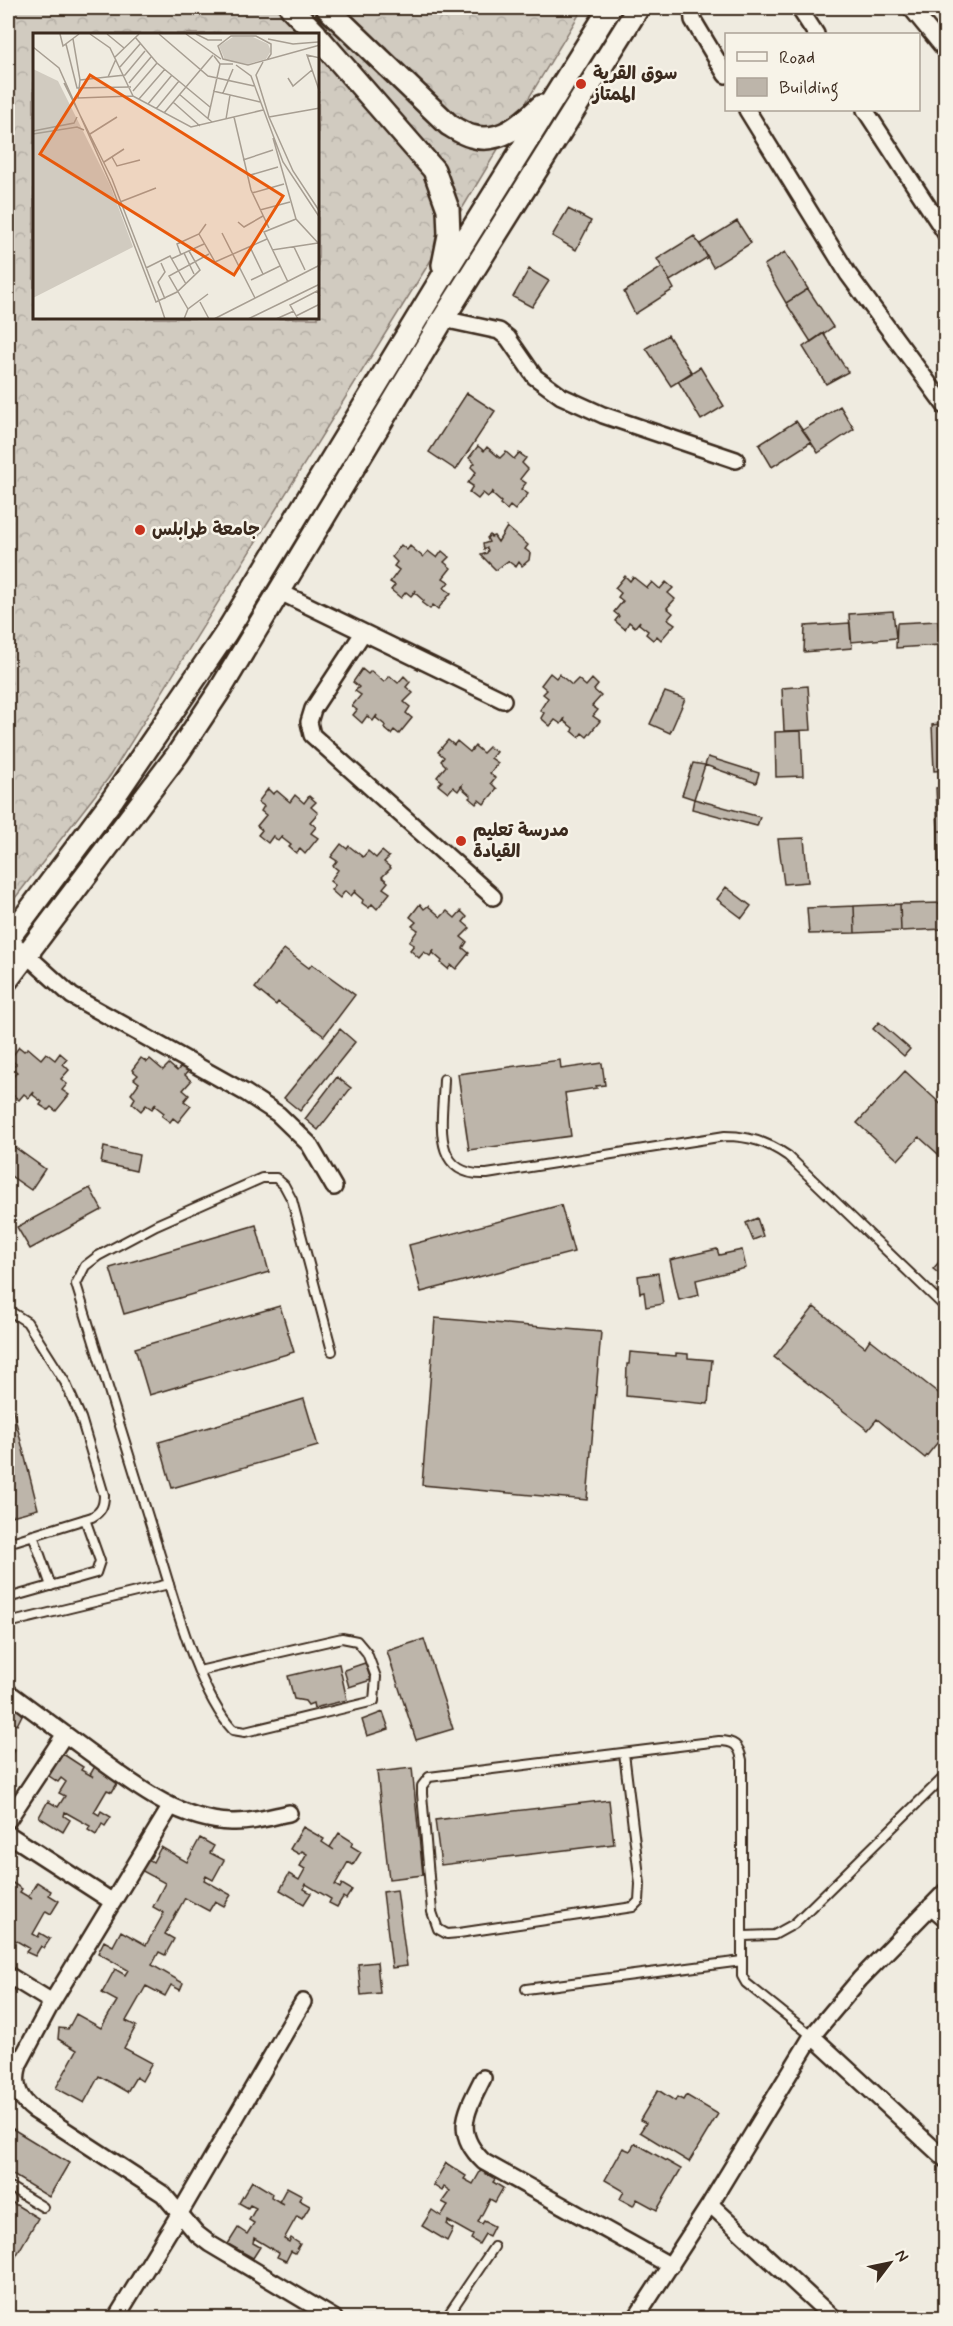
<svg xmlns="http://www.w3.org/2000/svg" width="953" height="2326" font-family="Mynerve,'Playpen Sans Arabic',sans-serif">
<defs>
<pattern id="forest-crowns" width="20" height="18" patternUnits="userSpaceOnUse" patternTransform="scale(1.5)"><rect width="20" height="18" fill="#d1cbc0"/><path d="M2 6a3 3 0 1 1 6 0M12 15a3 3 0 1 1 6 0" fill="none" stroke="#b4aea5"/></pattern>
</defs>
<rect width="100%" height="100%" fill="#efebe0"/>
<filter id="ink" filterUnits="userSpaceOnUse"><feTurbulence type="fractalNoise" baseFrequency=".0167" numOctaves="2"/><feDisplacementMap in="SourceGraphic" scale="12" xChannelSelector="R" yChannelSelector="G"/><feConvolveMatrix kernelMatrix="1 2 1 2 8 2 1 2 1" color-interpolation-filters="sRGB"/></filter>
<g filter="url(#ink)">
<!-- forest -->
<path fill="url(#forest-crowns)" stroke="#867a6f" stroke-width="1.5" fill-rule="evenodd" d="M8,8H583L436,252L110,776L8,907ZM34,34H318V318H34Z"/>
<!-- building -->
<path fill="#bdb5aa" stroke="#3b2a1e" stroke-width="1.5" d="M568,209L591,221L576,250L552,236Z
M737,221L751,243L713,267L700,244Z
M694,236L708,257L670,281L657,259Z
M785,252L808,289L786,303L764,265Z
M662,267L674,289L635,314L624,292Z
M529,269L549,281L532,307L513,297Z
M808,289L833,327L811,342L786,303Z
M823,333L848,372L826,384L803,347Z
M668,335L692,373L671,386L646,348Z
M700,367L724,406L701,420L678,381Z
M467,393L495,411L456,470L429,452Z
M840,406L854,429L818,453L803,430Z
M796,421L811,442L772,467L759,445Z
M478,446L484,451L487,447L500,458L506,452L514,459L519,453L526,458L522,463L528,469L520,479L526,483L521,489L528,494L515,510L510,506L507,510L500,504L501,502L492,494L493,491L488,497L483,493L478,499L469,492L473,486L468,483L476,472L471,467L475,463L469,458Z
M507,527L528,545L525,549L530,553L529,560L522,566L519,562L516,567L508,561L496,570L481,555L487,553L488,550L487,548L484,550L483,544L489,542L487,538L490,535L491,537L494,536L498,542Z
M401,545L407,550L410,546L423,557L428,551L437,558L442,551L449,557L444,562L451,568L443,578L449,582L444,588L451,593L438,609L433,605L430,609L422,603L424,601L415,593L416,590L411,596L406,592L401,598L391,590L395,585L390,582L399,570L394,566L397,562L392,557Z
M625,576L630,581L633,577L647,588L652,582L660,589L666,582L673,588L668,593L675,599L667,608L673,613L668,619L675,624L661,640L657,636L653,640L646,634L648,631L639,624L640,621L635,627L629,622L625,629L615,621L619,616L614,612L623,601L618,597L621,593L615,588Z
M893,611L896,638L851,642L849,614Z
M938,621L940,645L896,648L897,623Z
M850,623L852,648L804,652L805,626Z
M362,669L368,674L371,671L384,682L390,676L398,683L404,676L410,682L406,687L413,693L404,702L410,707L406,713L412,718L399,734L394,730L391,734L384,728L385,725L376,718L377,715L373,721L367,716L362,723L353,715L357,710L352,706L361,695L355,691L359,687L353,682Z
M550,673L556,678L559,674L572,685L578,679L586,686L592,679L598,685L594,690L601,696L592,706L598,710L593,716L600,721L587,737L582,733L579,737L572,731L573,728L564,721L565,718L561,724L555,720L550,726L541,718L544,713L540,710L548,698L543,694L547,690L541,685Z
M940,680H946V722H942Z
M808,686L811,730L784,731L782,688Z
M665,692L685,699L670,733L650,724Z
M946,723V770L934,771L932,725Z
M801,731L803,776L776,777L775,732Z
M448,740L454,745L457,741L470,752L475,746L483,753L489,747L496,752L491,758L498,763L490,773L495,778L491,783L497,789L484,804L479,800L476,804L469,798L471,796L462,788V785L458,791L453,787L448,793L438,785L442,781L437,777L446,766L441,761L444,757L438,752Z
M708,757L759,773L756,783L705,765Z
M693,763L705,765L694,799L682,795Z
M946,787V831H938L936,788Z
M268,789L273,794L277,791L290,802L295,795L304,803L309,796L316,802L311,807L318,813L310,822L316,827L311,833L318,838L305,854L300,849L296,853L289,847L291,845L282,838L283,835L278,841L273,836L268,843L258,835L262,830L257,826L266,815L261,811L264,806L258,802Z
M694,799L760,817L757,826L692,809Z
M938,831H946V876L939,875Z
M804,838L808,882L784,884L778,839Z
M341,844L347,849L349,846L363,857L368,851L376,858L382,851L389,857L384,862L391,868L382,877L388,882L383,888L390,893L377,909L372,904L369,908L362,903L363,900L355,893L356,890L351,896L345,891L340,898L331,890L335,885L330,881L338,870L333,866L337,861L331,857Z
M726,887L751,906L742,918L717,899Z
M942,903L944,929L901,931L900,904Z
M420,904L424,909L428,906L441,917L447,911L455,918L461,911L467,917L463,922L470,928L461,937L467,942L463,948L469,953L456,969L451,965L448,969L441,963L442,961L433,953L434,950L430,956L424,952L419,958L410,950L414,945L409,942L418,930L412,926L416,922L410,917Z
M900,904L901,931L855,933L854,906Z
M854,906L855,933L809,934L807,908Z
M284,949L309,968L312,964L355,995L324,1036L278,1002L276,1005L255,988Z
M879,1022L910,1049L904,1056L873,1029Z
M340,1029L355,1042L300,1111L284,1098Z
M19,1047L24,1051L28,1048L41,1059L46,1053L55,1060L60,1053L67,1059L63,1064L69,1070L61,1079L67,1084L62,1090L69,1095L56,1111L51,1107L48,1110L40,1105L42,1102L33,1095L34,1092L29,1098L24,1094L19,1100L9,1092L13,1087L8,1083L17,1072L12,1068L16,1064L10,1059Z
M141,1058L147,1062L150,1059L163,1070L169,1064L177,1071L183,1064L189,1070L185,1075L191,1081L183,1090L189,1095L184,1101L191,1106L178,1122L173,1118L170,1122L162,1116L164,1113L155,1106L156,1103L152,1109L146,1105L141,1111L132,1103L135,1098L131,1094L139,1083L134,1079L138,1075L132,1070Z
M560,1060L561,1069L602,1063L605,1085L596,1086L597,1088L565,1093L571,1136L469,1150L458,1074Z
M905,1071L946,1109V1161L919,1137L898,1160L857,1123Z
M337,1077L351,1088L318,1130L305,1119Z
M8,1114L14,1118L8,1129Z
M13,1146L45,1169L31,1190L8,1174V1155Z
M104,1147L139,1155L136,1171L101,1163Z
M90,1188L102,1210L30,1249L17,1227Z
M561,1205L574,1252L421,1292L409,1245Z
M757,1218L763,1236L753,1240L746,1223Z
M256,1225L269,1272L124,1314L110,1268Z
M717,1249L719,1255L742,1250L746,1268L696,1280L699,1295L679,1300L670,1260Z
M946,1254V1279L933,1269Z
M8,1256L15,1269L8,1273Z
M658,1273L663,1304L646,1307L644,1292L640,1293L638,1276Z
M280,1306L294,1352L149,1395L135,1348Z
M814,1307L865,1347L870,1339L946,1399V1432L925,1458L877,1419L868,1430L774,1357Z
M435,1318L601,1332L587,1500L422,1485Z
M630,1352L676,1356V1353L688,1354V1358L712,1360L708,1404L626,1396L627,1364H629Z
M8,1390L38,1509L8,1517Z
M304,1399L318,1446L172,1488L159,1442Z
M424,1639L453,1729L416,1740L387,1651Z
M365,1663L371,1680L349,1687L344,1670Z
M339,1664L347,1700L314,1708L313,1703L308,1705L305,1701L294,1699L288,1676Z
M8,1696L24,1711L17,1725L12,1722L8,1730Z
M383,1712L389,1729L367,1736L362,1720Z
M8,1745L15,1750L10,1759L8,1757Z
M63,1754L83,1767L81,1770L94,1777L90,1775L98,1761L120,1779L112,1792L107,1790L94,1812L99,1815L101,1811L111,1817L105,1826L102,1824L96,1835L88,1830L90,1826L65,1812L64,1816L70,1820L63,1832L39,1817L48,1801L58,1807L65,1796L59,1793L66,1782L61,1778L58,1782L49,1776Z
M412,1768L423,1875L389,1879L377,1772Z
M609,1800L614,1844L441,1865L435,1820Z
M303,1827L324,1839L322,1842L334,1850L330,1847L339,1833L353,1842L351,1846L361,1852L353,1865L348,1862L335,1885L340,1888L342,1884L352,1890L346,1899L343,1897L337,1907L329,1903L331,1899L306,1884L304,1889L311,1893L304,1904L280,1890L289,1874L299,1880L305,1869L300,1866L307,1854L302,1851L299,1854L290,1849Z
M200,1838L214,1846L210,1853L224,1860L213,1880L206,1876L204,1880L231,1895L224,1906L215,1901L209,1911L185,1898L165,1934L174,1939L165,1955L159,1952L152,1965L183,1983L180,1990L171,1985L165,1996L146,1986L126,2021L136,2026L124,2048L152,2063L142,2081L136,2077L127,2092L99,2076L84,2103L56,2088L77,2050L58,2039L59,2028L68,2029L76,2014L101,2028L117,2001L102,1993L115,1969L125,1975L128,1970L98,1953L104,1941L113,1946L121,1931L146,1945L164,1913L153,1907L165,1883L137,1868L144,1856L153,1862L161,1847L187,1862Z
M8,1880L22,1889L20,1892L32,1899L28,1897L37,1882L51,1891L49,1895L59,1901L51,1914L46,1911L33,1934L38,1937L40,1933L50,1939L44,1948L41,1946L35,1956L26,1952L29,1948L8,1936Z
M397,1890L407,1966L392,1968L383,1892Z
M377,1962L380,1993L361,1995L358,1964Z
M658,2090L675,2101L677,2097L683,2100L686,2095L718,2114L689,2162L640,2132L646,2123L640,2120Z
M8,2126L69,2163L49,2197L8,2172Z
M635,2143L681,2169L657,2210L637,2199L633,2206L620,2199L624,2191L605,2180L623,2148L630,2151Z
M446,2163L466,2176L464,2179L473,2184L481,2170L496,2178L493,2182L503,2188L495,2202L490,2199L478,2222L482,2224L484,2221L494,2226L489,2236L485,2234L479,2244L471,2239L473,2235L448,2221L447,2225L453,2229L447,2241L422,2226L432,2210L441,2216L448,2205L442,2202L450,2191L444,2187L442,2191L433,2185Z
M252,2181L272,2193L271,2197L283,2204L279,2202L287,2187L302,2195L299,2200L310,2206L302,2219L297,2216L284,2239L289,2242L291,2238L300,2244L295,2253L291,2251L286,2261L277,2257L279,2253L254,2238L253,2243L260,2247L253,2258L228,2244L238,2228L247,2234L254,2223L249,2220L256,2208L250,2205L248,2208L239,2203Z
M8,2200L38,2218L8,2270Z"/>
<g fill="none" stroke-linecap="round" stroke-linejoin="round">
<!-- lane casing -->
<g stroke="#3b2a1e" stroke-width="12">
<path id="lane" d="M444,1079C443,1118 429,1177 487,1174L725,1136C749,1136 768,1142 788,1156L946,1308
M8,1310L27,1322L65,1382L81,1418L104,1495C104,1506 101,1512 92,1517L8,1543
M33,1535L51,1586
M8,1598L96,1573L100,1561L85,1519
M8,1623L169,1584
M199,1671L342,1638L357,1641L367,1653L376,1677L374,1701L245,1732L233,1730C199,1694 175,1603 160,1555C132,1465 104,1375 76,1284L85,1266L98,1256L156,1225L262,1178H276L284,1185L292,1200L332,1351
M624,1753L640,1884L639,1901L633,1907L459,1933L447,1934L438,1929L432,1912L422,1794V1786L429,1777L719,1741C734,1741 739,1745 742,1760V1976L746,1983L812,2036
M744,1936L774,1935L794,1924L946,1775
M526,1989L742,1961
M8,2186L43,2207
M446,2318L494,2247"/>
</g>
<!-- street casing -->
<g stroke="#3b2a1e" stroke-width="20">
<path id="street" d="M692,8L693,20L726,75
M799,8L816,34
M911,8L946,51
M747,110L848,274L946,407
M865,110L946,234
M443,319L499,331L508,338L535,377L561,396L603,415L736,460
M280,592L503,700
M363,633L313,709L309,722L312,735L493,897
M8,938L72,996L246,1093L278,1114L309,1144L334,1187
M8,1692C35,1712 62,1732 89,1752C131,1782 176,1820 231,1822C251,1823 270,1817 289,1813
M171,1806L52,2002L19,2064C13,2084 18,2098 34,2110L163,2194L197,2234L210,2244L334,2318
M8,1820L65,1734
M8,1834L113,1902
M931,1906L946,1919
M8,1975L52,2002
M812,2036L946,2160
M483,2078C467,2111 452,2132 484,2162L671,2266
M710,2204L833,2318
M116,2318L180,2213L303,2002
M636,2318L710,2204L812,2036L860,1979L946,1891"/>
</g>
<!-- secondary casing -->
<g stroke="#3b2a1e" stroke-width="26">
<path id="secondary" d="M291,8L316,34
M327,8L449,125C456,129 463,134 471,136C499,145 522,124 541,106
M318,37L434,170L448,209L449,235L443,265
M8,939L112,800L226,633L441,279L610,8
M8,979L177,755L220,690L443,319L638,8"/>
</g>
<!-- lane -->
<use href="#lane" stroke="#f7f3e8" stroke-width="8"/>
<!-- street -->
<use href="#street" stroke="#f7f3e8" stroke-width="15"/>
<!-- secondary -->
<use href="#secondary" stroke="#f7f3e8" stroke-width="21"/>
</g>
</g>
<!-- markers -->
<g fill="#c8321e" stroke="#f7f3e8" stroke-width="2">
<circle cx="581" cy="84" r="6"/>
<circle cx="140" cy="530" r="6"/>
<circle cx="461" cy="841" r="6"/>
</g>
<g text-anchor="middle" dominant-baseline="central" stroke-width="5" stroke-linejoin="round" paint-order="stroke">
<!-- poi labels -->
<g font-size="18" font-weight="bold" fill="#3b2a1e" stroke="#f7f3e8" text-anchor="start">
<text x="593" y="74">سوق القرية<tspan x="593" dy="21">الممتاز</tspan></text>
<text x="152" y="530">جامعة طرابلس</text>
<text x="473" y="831">مدرسة تعليم<tspan x="473" dy="21">القيادة</tspan></text>
</g>
</g>
<!-- overview -->
<g transform="translate(33 33)">
<rect width="286" height="286" fill="#efebe0"/>
<path d="M200,4H220L235,11L238,18L233,26L215,31L192,27L186,13Z" fill="#d1cbc0"/>
<path d="M0,36L25,48L77,152L100,214L0,265Z" fill="#d1cbc0"/>
<path fill="none" stroke="#a79e92" stroke-width="1.5" d="M27,1L30,13L46,1M57,1L77,15L100,63M74,1L91,15M126,1L175,43L221,53M153,1L188,26M163,1L175,7H189M102,4L124,30L177,74M40,6L47,47L45,65L100,63L158,94L230,77M235,6L260,11L285,9M33,11L44,55L98,54M0,14L26,35L79,154L123,269L144,259L167,237L156,218M181,23L187,31H200M82,24L106,1M287,25L274,22L287,60M234,27L238,21V11L223,3H198L185,13L190,26L215,32L287,12M230,29L223,42L236,84L260,138L287,179M203,32L218,43L250,129L287,185M87,34L107,11M75,44L83,26M255,45L260,53L279,37M47,47L92,42L112,18M31,50L79,146L126,268M96,50L118,24M100,58L124,30M180,58L227,69M190,60L200,36M146,61L179,89M106,66L132,36M140,69L167,93M115,71L139,42M123,76L146,48M131,80L180,22M201,84L218,157L236,195M236,84L287,75M175,85L187,31M193,86L197,62M0,98L41,90L44,84M0,101L44,94L51,97M57,101L84,84M240,105L263,186L287,212M79,124L84,133L107,127M210,127L240,117M71,129L91,116M214,143L245,134M219,160L251,151M87,169L123,155M227,177L257,169M205,189L211,194L230,183M189,200L222,265M166,201L182,229L234,206M217,214L230,241M261,214L272,237M239,217L285,210M151,220L161,241M148,222L144,211L166,201L173,191M138,226L171,211M128,230L132,239L125,249L132,266M113,235L137,223L153,251M218,247L247,233M255,249L231,199L263,186M126,268L132,286M167,269L176,286M155,276L136,243L176,221M263,283L287,271M151,286L155,276L175,261M181,286L287,232M215,286L287,251M243,286L261,278M265,286L257,272L284,258L287,263"/>
<path fill="#e8590c" fill-opacity="0.15" stroke="#e8590c" stroke-width="3" d="M57,42L250,163L201,242L7,121Z"/>
<rect width="286" height="286" fill="none" stroke="#3b2a1e" stroke-width="3"/>
</g>
<!-- margin -->
<rect width="953" height="2326" fill="none" stroke="#f7f3e8" stroke-width="30"/>
<rect x="15" y="15" width="923" height="2296" fill="none" stroke="#3b2a1e" stroke-width="2" filter="url(#ink)"/>
<!-- legend -->
<rect x="725" y="33" width="195" height="78" fill="#f7f3e8" stroke="#aca397" stroke-width="1.5"/>
<rect x="737" y="52" width="30" height="9" fill="#f7f3e8" stroke="#aca397" stroke-width="1.5"/>
<text x="779" y="63" font-size="18" fill="#3b2a1e">Road</text>
<rect x="737" y="78" width="30" height="18" fill="#bdb5aa" stroke="#aca397" stroke-width="1.5"/>
<text x="779" y="93" font-size="18" fill="#3b2a1e">Building</text>
<!-- north arrow -->
<g transform="translate(890 2263) rotate(58)" stroke="#f7f3e8" stroke-width="4.5" paint-order="stroke">
<path d="M0-4.5L10 22L0 15L-10 22Z" fill="#3b2a1e"/>
<text y="-9" font-size="16" font-weight="bold" text-anchor="middle" fill="#3b2a1e">N</text>
</g>
</svg>
